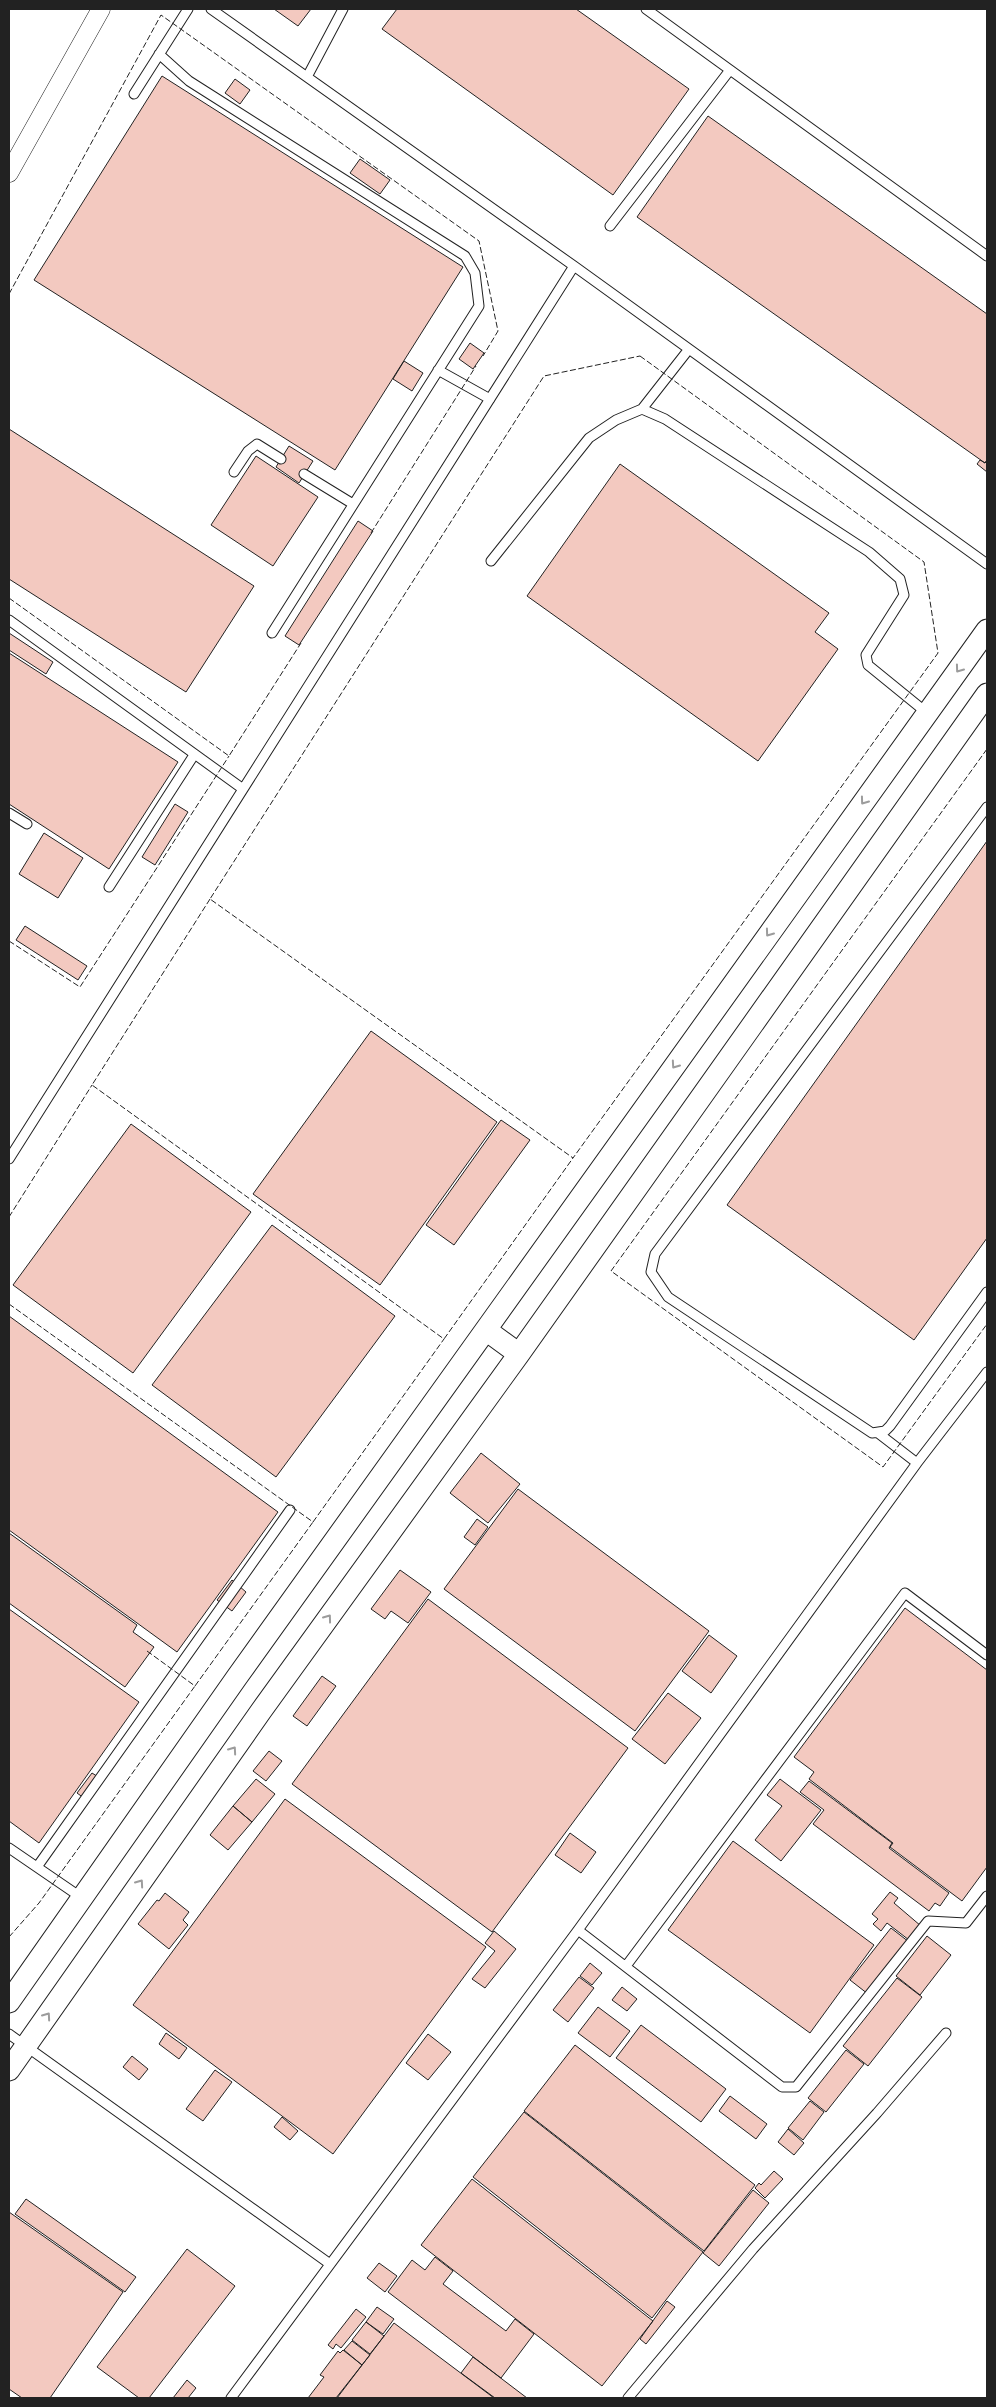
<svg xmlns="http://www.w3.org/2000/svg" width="996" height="2407" font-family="Manrope,sans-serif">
<rect width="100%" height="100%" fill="#fff"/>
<!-- building -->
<path fill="#f3c9c0" stroke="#222" d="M274,9H311L298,26Z
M397,9H576L689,89L613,195L382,29Z
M162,76L463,267L335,470L34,280Z
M235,79L250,90L240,104L225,93Z
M708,116L987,314V460L985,463L637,217Z
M360,159L390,180L380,194L350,173Z
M470,343L484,353L473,369L459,359Z
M404,361L423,373L412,391L393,379Z
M9,429L254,586L186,692L9,579Z
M289,446L313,461L299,483L276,467Z
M256,456L318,497L273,566L211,525Z
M980,460L985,463L987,460V472L977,464Z
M620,464L829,613L815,632L838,649L758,761L527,596Z
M358,521L373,531L299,645L285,636Z
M9,633L53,662L46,674L9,650Z
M9,653L178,762L109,869L9,804Z
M175,804L188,812L155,865L142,857Z
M44,833L83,858L58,898L19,874Z
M987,841V1238L914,1340L727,1205Z
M25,926L87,966L78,980L16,940Z
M371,1031L497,1122L380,1285L253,1194Z
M501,1120L530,1140L454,1245L426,1225Z
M131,1124L251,1212L133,1373L13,1285Z
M272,1225L395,1316L276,1477L152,1385Z
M9,1316L278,1512L177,1652L9,1530Z
M481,1453L520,1484L488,1523L450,1493Z
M518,1489L709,1631L635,1731L444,1589Z
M477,1519L488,1527L475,1545L464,1537Z
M9,1533L137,1625L133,1632L154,1647L125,1687L9,1603Z
M400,1570L431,1592L408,1623L391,1611L385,1619L371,1609Z
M232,1580L246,1592L232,1611L217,1600Z
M428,1599L628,1748L492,1932L292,1784Z
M905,1608L987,1670V1867L962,1901L890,1847L893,1843L809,1779L814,1772L794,1757Z
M9,1609L139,1702L39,1843L9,1821Z
M709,1635L737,1656L711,1693L682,1671Z
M322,1676L336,1686L307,1726L293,1716Z
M668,1693L701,1718L665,1764L632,1739Z
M269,1751L282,1761L266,1781L253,1771Z
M92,1773L103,1780L88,1801L77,1793Z
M256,1779L275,1794L252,1822L233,1806Z
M780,1779L821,1810L781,1861L755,1840L782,1806L767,1795Z
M809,1781L892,1843L889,1848L949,1893L940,1906L935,1903L929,1911L813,1824L824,1810L800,1792Z
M285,1799L486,1947L333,2154L133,2005Z
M233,1806L252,1822L228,1850L210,1835Z
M570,1833L596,1852L581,1873L555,1855Z
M733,1841L874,1945L810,2033L668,1930Z
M890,1892L898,1898L894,1903L921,1926L909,1940L887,1923L881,1931L873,1924L878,1919L872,1914Z
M165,1893L189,1912L183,1920L188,1925L169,1949L138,1924L157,1900L159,1901Z
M891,1928L909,1942L868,1994L850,1980Z
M494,1931L516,1949L485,1988L472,1979L495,1951L485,1943Z
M927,1936L951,1955L920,1995L896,1976Z
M590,1963L602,1973L592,1985L580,1976Z
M579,1977L594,1988L568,2022L553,2010Z
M897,1978L922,1997L868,2066L843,2046Z
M622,1987L637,1999L627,2011L612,2000Z
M598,2007L630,2031L610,2057L578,2033Z
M641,2025L726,2089L701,2122L616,2058Z
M166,2033L187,2048L179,2059L159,2044Z
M428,2034L451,2052L428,2080L406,2063Z
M575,2045L755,2185L704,2251L524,2111Z
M846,2050L864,2064L826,2112L808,2098Z
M132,2056L148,2069L139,2080L123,2067Z
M215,2070L232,2082L203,2121L186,2109Z
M730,2096L767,2124L756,2139L719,2111Z
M810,2101L824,2112L803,2140L788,2128Z
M524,2112L703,2252L652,2318L473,2177Z
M282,2117L298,2131L290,2140L274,2127Z
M788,2129L804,2143L794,2155L778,2142Z
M774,2171L783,2179L765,2198L755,2188L759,2183L761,2185Z
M472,2179L653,2321L602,2386L421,2245Z
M753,2190L769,2203L719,2266L703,2253Z
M26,2199L136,2277L125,2292L15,2214Z
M9,2212L123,2292L50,2398H22L9,2389Z
M187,2249L235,2286L149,2398H139L97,2367Z
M435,2257L453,2271L443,2284L506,2331L515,2319L534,2334L501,2378L388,2292L412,2260L425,2270Z
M379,2263L397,2276L385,2292L367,2278Z
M667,2301L675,2307L646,2344L640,2339Z
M377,2307L394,2319L383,2334L366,2322Z
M356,2309L366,2317L341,2348L336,2344L333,2349L328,2345Z
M366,2322L384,2336L370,2354L352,2340Z
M394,2323L494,2398H337Z
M352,2341L370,2355L362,2365L344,2350Z
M343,2350L362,2365L336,2398H308L324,2377L320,2375L338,2351L340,2353Z
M473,2357L527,2398H495L461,2373Z
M187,2380L196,2388L188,2398H173Z"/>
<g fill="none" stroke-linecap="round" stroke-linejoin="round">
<!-- service casing -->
<g stroke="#222" stroke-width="11">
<path id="service" d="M211,9L574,266L987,564
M646,9L987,256
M159,54L189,81L465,256L475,273L479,306L272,633
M307,77L343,9
M134,94L188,9
M610,226L730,70
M438,370L490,399
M642,409L689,349
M234,472L248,451L257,444L281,459
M304,474L353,504
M491,561L589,438L616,420L642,409L665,419L869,552L900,579L904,595L866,655L868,665L927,713
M9,620L243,789
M987,807L655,1254L651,1272L668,1297L872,1433L885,1431L890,1426L987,1292
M9,813L27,824
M109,887L194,755
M9,1159L574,266
M878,1433L917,1463
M9,1848L82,1898
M37,1867L290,1510
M578,1930L782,2087H796L928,1921L966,1923L987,1896
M626,1966L905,1593L987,1655
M9,2034L330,2264
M231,2398L578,1930L917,1463L987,1372
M628,2398L753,2249L877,2113L946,2033"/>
</g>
<!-- minor casing -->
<g stroke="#222" stroke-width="19">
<path id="minor" d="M9,173L101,9"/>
</g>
<!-- tertiary casing -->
<g stroke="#222" stroke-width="23">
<path id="tertiary" d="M486,1330L519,1354
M9,2002L237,1677L987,630
M9,2070L261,1711L519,1354L987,694"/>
</g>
<!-- service -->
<use href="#service" stroke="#fff" stroke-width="9"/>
<!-- minor -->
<use href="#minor" stroke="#fff" stroke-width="18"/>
<!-- tertiary -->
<use href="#tertiary" stroke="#fff" stroke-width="21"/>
<!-- fence -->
<path stroke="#222" stroke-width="1" stroke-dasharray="6 2.5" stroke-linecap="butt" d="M9,294L161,15L479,241L498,331L483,356
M640,356L924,562L938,653L573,1158L210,899L544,376Z
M371,533L476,366
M9,598L229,756L301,643
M987,749L611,1271L883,1467L987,1324
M210,899L92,1085L444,1339L573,1158
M9,941L80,987L229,756
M9,1217L92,1085
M9,1304L313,1522L444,1339
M147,1651L195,1686L313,1522
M9,1937L39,1903L195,1686"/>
</g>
<!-- one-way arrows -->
<defs><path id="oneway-chevron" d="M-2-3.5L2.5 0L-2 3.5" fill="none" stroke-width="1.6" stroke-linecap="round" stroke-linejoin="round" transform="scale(1.25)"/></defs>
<g stroke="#9c9c9c">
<use href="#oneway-chevron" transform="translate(959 669) rotate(126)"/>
<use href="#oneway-chevron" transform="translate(864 801) rotate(126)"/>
<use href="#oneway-chevron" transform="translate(769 933) rotate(126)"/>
<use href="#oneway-chevron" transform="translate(675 1065) rotate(125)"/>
<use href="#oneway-chevron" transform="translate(328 1618) rotate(-54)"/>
<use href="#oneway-chevron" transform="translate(233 1750) rotate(-55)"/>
<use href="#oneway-chevron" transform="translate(140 1883) rotate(-55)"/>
<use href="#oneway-chevron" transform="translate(47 2016) rotate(-55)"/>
</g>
<!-- border -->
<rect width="996" height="2407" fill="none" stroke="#222222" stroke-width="20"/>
</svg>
